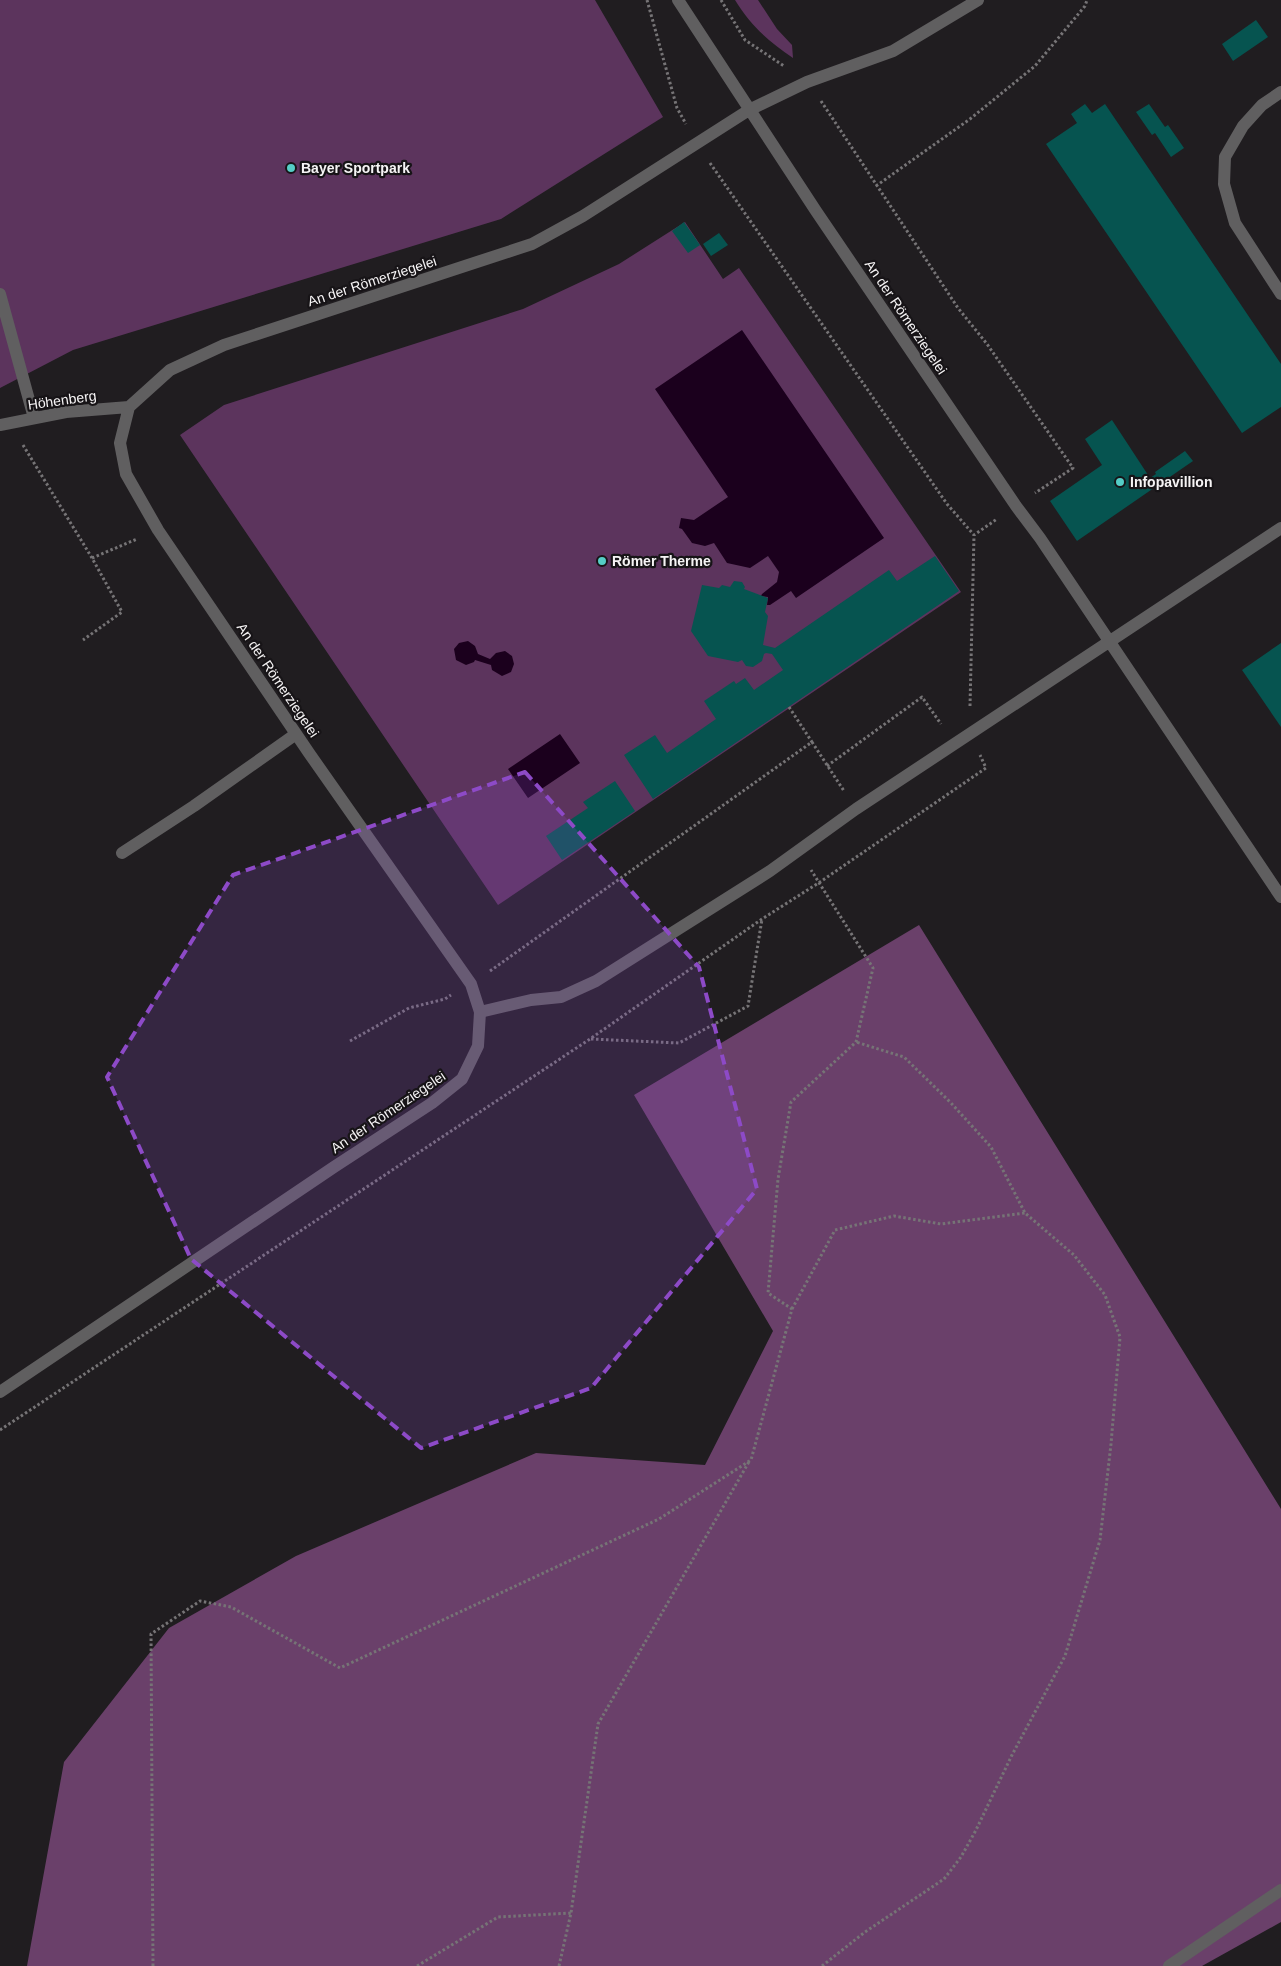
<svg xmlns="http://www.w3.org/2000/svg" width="1281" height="1966" font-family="Arial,sans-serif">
<rect width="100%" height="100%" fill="#201d20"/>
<!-- green -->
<path fill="#5c345d" d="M0,0H595L663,117L501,219L73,350L0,388Z
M735,0H758L777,29L792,45L793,58C768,41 751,26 735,0Z
M685,222L723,279L739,268L961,592L498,905L180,435L224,405L523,309L619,264Z"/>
<!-- forest -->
<path fill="#6a406a" d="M919,925L1281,1509V1922L1202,1966H27L64,1762L169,1628L296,1556L536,1453L705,1465L773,1331L634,1095Z"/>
<!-- water -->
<path fill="#1b001d" d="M742,330L884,538L796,598L791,591L770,605H767L768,597L761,596L762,594L777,582L779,572L768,556L750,568L727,563L714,543L705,546L692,543L682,529L679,528L681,518L694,520L728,497L655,389Z
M468,641L475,646L478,654L490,659L496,653L505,651L512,656L514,664L511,672L502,676L492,670L491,665L475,660L474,662L466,665L456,660L454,649L459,643Z
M560,734L580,763L528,798L508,769Z"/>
<!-- building -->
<path fill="#065450" d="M1256,20L1268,37L1233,61L1222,44Z
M1085,104L1092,113L1105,104L1281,364V407L1242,433L1046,144L1077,123L1071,114Z
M1149,104L1165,127L1168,125L1184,148L1171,157L1155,133L1152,135L1136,112Z
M684,222L700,245L688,253L672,231Z
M719,233L728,245L711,256L703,244Z
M1112,420L1150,478L1156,474L1155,472L1185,451L1193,461L1077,541L1050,501L1102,465L1085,439Z
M935,556L959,591L653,799L624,755L655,735L667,753L716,719L704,701L734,681L736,684L745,678L754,690L783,670L772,654L766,653L764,654L762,661L753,667L746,666L742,660L738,662L708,656L691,631L702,585L719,588L722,585L730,587L734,581L742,582L745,587L744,589L768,598L765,612L768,616L763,645L775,648L889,570L897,581Z
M1281,643V727L1242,670Z
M615,781L635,811L562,860L546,836L588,808L583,802Z"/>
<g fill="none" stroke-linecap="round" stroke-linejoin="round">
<!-- path -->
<path stroke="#767476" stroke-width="3" stroke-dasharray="2.5 2.5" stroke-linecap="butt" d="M647,0L677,108L686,124
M721,0L745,40L784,66
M821,101L958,308L987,344L1073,468L1035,493
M710,163L947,504L974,535
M876,186L970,119L1035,66L1085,6L1087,0
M23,445L92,558L122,612L83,640
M92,558L137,539
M970,706L974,535L997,519
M789,707L812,742
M827,766L922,697L941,724
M490,971L812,742L844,791
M591,1039L679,1043L748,1006L762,919
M350,1041L409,1008L445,999L451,995
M792,1309L835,1230L894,1216L941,1224L1025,1213
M0,1430L590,1039L762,919L820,882L986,768L980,755
M153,1966L151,1634L200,1601L231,1607L340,1668L659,1519L751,1460L792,1309L768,1293L778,1179L791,1102L856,1042L873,968L811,870
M417,1966L498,1917L571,1913
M559,1966L571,1913L598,1724L750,1460
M822,1966L865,1932L944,1879L961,1857L976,1830L1012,1755L1065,1656L1100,1540L1111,1444L1120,1337L1105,1295L1074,1255L1025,1213L991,1147L951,1103L904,1057L856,1042"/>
<!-- minor -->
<path stroke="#605f60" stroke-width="12" d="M678,0L816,211L1016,506L1040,538L1281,897
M1281,92L1262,105L1243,126L1225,157L1224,184L1235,223L1281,294
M0,294L34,418
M0,425L66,412L129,407
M122,853L194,806L296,734
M480,1012L531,1000L561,997L596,981L770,871L856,809L1281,528
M0,1392L334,1167L432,1103L462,1079L478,1046L480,1012L471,984L309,753L158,530L126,474L120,443L129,407L170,370L224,345L532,244L583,216L749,110L807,82L893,51L978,0
M1169,1966L1281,1890"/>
</g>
<!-- marked area -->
<path fill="#8d4ac7" fill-opacity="0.2" stroke="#8d4ac7" stroke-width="4" stroke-dasharray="10 6" stroke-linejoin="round" d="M525,772L699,967L757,1189L591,1388L421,1448L191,1259L107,1077L233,875Z"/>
<!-- markers -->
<g fill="#55cdc6" stroke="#171417" stroke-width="2">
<circle cx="291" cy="168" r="5"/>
<circle cx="1120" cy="482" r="5"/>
<circle cx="602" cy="561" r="5"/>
</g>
<g text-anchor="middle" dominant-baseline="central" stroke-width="4.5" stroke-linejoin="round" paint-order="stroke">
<!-- poi labels -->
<g font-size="14" font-weight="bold" fill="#f6f4f5" stroke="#171417" text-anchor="start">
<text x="301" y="168">Bayer Sportpark</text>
<text x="1130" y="482">Infopavillion</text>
<text x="612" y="561">Römer Therme</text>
</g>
<!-- street labels -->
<g font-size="14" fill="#f6f4f5" stroke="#171417">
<text transform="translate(372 281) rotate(-18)">An der Römerziegelei</text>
<text transform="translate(906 317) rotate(56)">An der Römerziegelei</text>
<text transform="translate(62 400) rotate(-8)">Höhenberg</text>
<text transform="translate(278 680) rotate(56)">An der Römerziegelei</text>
<text transform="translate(388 1112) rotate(-34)">An der Römerziegelei</text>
</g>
</g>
</svg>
